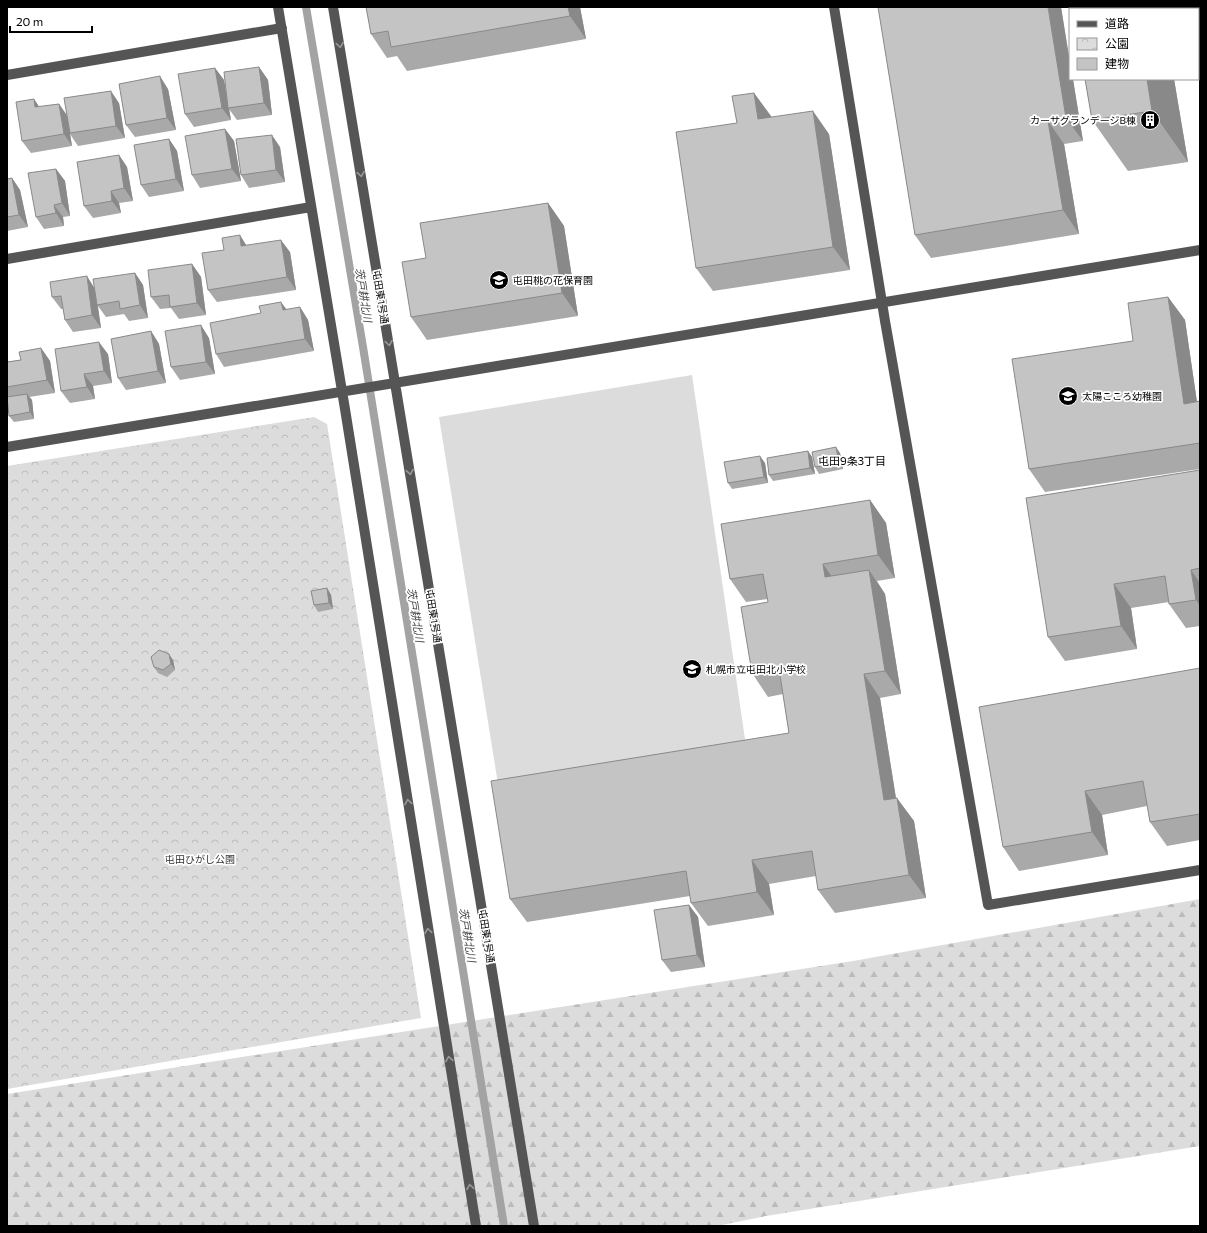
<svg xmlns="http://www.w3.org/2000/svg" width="1207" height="1233" font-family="Commissioner,'Noto Sans JP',sans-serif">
<defs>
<pattern id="forest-firs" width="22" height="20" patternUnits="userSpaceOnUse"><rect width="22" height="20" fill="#dcdcdc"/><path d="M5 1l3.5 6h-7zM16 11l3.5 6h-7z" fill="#bbb"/></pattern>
<pattern id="park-crowns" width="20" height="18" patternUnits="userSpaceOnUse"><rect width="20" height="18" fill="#dcdcdc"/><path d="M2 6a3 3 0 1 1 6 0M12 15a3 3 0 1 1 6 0" fill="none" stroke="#bbb"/></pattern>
</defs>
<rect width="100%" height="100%" fill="#fff"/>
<!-- green -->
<path fill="#dcdcdc" d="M692,375L746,746L498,784L439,417Z"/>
<!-- forest -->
<path fill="url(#forest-firs)" d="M1200,899V1146L766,1216L717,1226H7V1094L853,961Z"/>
<!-- park -->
<path fill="url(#park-crowns)" d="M314,417L327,424L421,1018L7,1089V466Z"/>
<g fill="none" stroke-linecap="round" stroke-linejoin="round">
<!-- stream -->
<path stroke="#a3a3a3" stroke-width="8" d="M306,7L363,347L504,1226"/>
<!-- minor -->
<path stroke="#555" stroke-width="10" d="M278,7L345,409L476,1226
M333,7L534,1226
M834,7L885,321L988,905L1200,870
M7,75L282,28
M7,259L311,207
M7,447L1200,250"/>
</g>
<!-- wall -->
<path fill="#a9a9a9" d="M366,7H580L586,39L407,71L397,56L387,58L371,34Z
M1061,7L1083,141L1064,144L1079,234L931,258L915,235Z
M259,67L268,80L272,115L237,120L229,109L231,120L194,127L185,114L215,68L224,80L227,100Z
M1085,79H1174L1188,162L1128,171L1092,120Z
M168,89L176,130L135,137L126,125Z
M754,93L771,117L829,134L850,270L713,291L696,268L737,123Z
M34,99L39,107L59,104L67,115L119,103L125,138L78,146L70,134L72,146L31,153L22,141Z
M225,129L234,141L241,181L200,188L192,175Z
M169,139L177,151L184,191L149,197L141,185Z
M280,147L285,182L249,188L241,175Z
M119,155L127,167L133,201L119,203L121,213L93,218L84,206Z
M56,169L65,181L70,216L63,217L64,226L44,229L36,217Z
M12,178L20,190L28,227L7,231V179Z
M548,203L564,226L578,316L427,340L411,317L426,258Z
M247,246L290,252L296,290L217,302L208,290L224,250Z
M192,264L201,277L206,315L179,319L171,308L160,309L151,297Z
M135,273L143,285L148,318L129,321L124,314L106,317L98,306L101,328L73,332L65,320L63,309H61L52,297L95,288Z
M1168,297L1185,320L1197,402L1200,401V469L1045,492L1029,469L1133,341Z
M300,307L308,320L314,351L224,367L216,354L286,310Z
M151,331L159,344L166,383L126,390L118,378Z
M209,338L215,374L180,380L171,367Z
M41,348L50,361L55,393L29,397L32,400L34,419L14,422L9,416L8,397L7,396V362L21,360Z
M108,354L112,383L93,386L95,399L70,403L61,391Z
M808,451L812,457L815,474L773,481L769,475Z
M840,453L843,469L819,474L815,467Z
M765,463L768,483L732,489L728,483Z
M1200,470V626L1186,628L1169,604V602L1131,608L1137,649L1065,661L1048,637Z
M870,500L886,523L895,578L877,581L885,594L901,694L880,698L896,798L914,821L926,898L835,913L818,890L816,876L769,884L774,915L708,926L691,903L690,896L527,922L510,899L789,733L783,694L768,697L752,673L768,602V599L746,602L730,579Z
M327,588L331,595L333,609L318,612L314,605Z
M173,660L175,670L167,677L158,673L154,667Z
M1200,668V840L1167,846L1150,822L1147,806L1102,815L1108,855L1019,871L1003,847Z
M689,905L698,917L705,967L671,972L662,960Z"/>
<!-- shaded-wall -->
<path fill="#898989" d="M568,7H580L586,39L570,16Z
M1048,7H1061L1070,64V79H1073L1083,141L1066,118Z
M1135,7H1163V9H1136Z
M259,67L268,80L272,115L264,103Z
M215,68L224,80L231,120L222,108Z
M160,76L168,89L176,130L167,118Z
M1147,79H1174L1188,162L1152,111Z
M111,91L119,103L125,138L116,126Z
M754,93L771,116L774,143L758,119Z
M34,99L42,111L35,107Z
M59,104L67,116L72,146L64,134Z
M813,111L829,134L850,270L833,247Z
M1048,121L1064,144L1079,234L1063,210Z
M225,129L234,141L241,181L232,169Z
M272,135L280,147L285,182L276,170Z
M169,139L177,151L184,191L176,179Z
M119,155L127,167L133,201L124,188Z
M56,169L65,181L70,216L62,203Z
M12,178L20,190L28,227L19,215Z
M111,191L119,203L121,213L112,201Z
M548,203L564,226L578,316L562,293Z
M54,205L63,217L64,226L56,213Z
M240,235L248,248L241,246Z
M281,240L290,252L296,290L287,277Z
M192,264L201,277L206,315L197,303Z
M135,273L143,285L148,318L140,305Z
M87,276L95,289L101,328L92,315Z
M1168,297L1185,320L1200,423L1184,404Z
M281,302L290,314L283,310Z
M300,307L308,320L314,351L305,339Z
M201,325L209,338L215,374L206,362Z
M151,331L159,344L166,383L158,371Z
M99,342L108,354L112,383L104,371Z
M41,348L50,361L55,393L47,380Z
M84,374L93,386L95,399L87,387Z
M27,394L32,400L34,419L30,412Z
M836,447L840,453L843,469L839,463Z
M808,451L812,457L815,474L810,468Z
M760,456L765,463L768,483L764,477Z
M870,500L886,523L895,578L878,555Z
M823,564L839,587L825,577Z
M869,570L885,594L901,694L885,671Z
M1191,570L1200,583V606L1196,600Z
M1114,584L1131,608L1137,649L1121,626Z
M327,588L331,595L333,609L329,603Z
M169,654L173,660L175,670L171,664Z
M864,674L880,698L900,824L884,800Z
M1085,791L1102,815L1108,855L1092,832Z
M897,798L914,821L926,898L909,875Z
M752,860L769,884L774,915L757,892Z
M689,905L698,917L705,967L697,955Z"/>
<!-- building -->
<path fill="#c4c4c4" stroke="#898989" d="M366,7H568L570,16L391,47L388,31L371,34Z
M878,7H1048L1066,118L1048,121L1063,210L915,235Z
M1074,7H1135L1136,9H1074Z
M259,67L264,103L228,108L224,72Z
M215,68L222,108L185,114L178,74Z
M160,76L167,118L126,125L119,84Z
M1085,79H1147L1152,111L1092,120Z
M111,91L116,126L70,133L64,98Z
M754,93L758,119L813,111L833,247L696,268L676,132L737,123L732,96Z
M34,99L35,107L59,104L64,134L22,141L16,102Z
M225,129L232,169L192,175L185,136Z
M272,135L276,170L241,175L236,139Z
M169,139L176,179L141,185L134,145Z
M119,155L124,188L111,191L112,201L84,206L77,162Z
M56,169L62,203L54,205L56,213L36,217L28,173Z
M12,178L19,215L7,217V179Z
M548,203L562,293L411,317L402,262L426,258L420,223Z
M240,235L241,246L281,240L287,277L208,290L202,253L224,250L222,238Z
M192,264L197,303L170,307L169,295L151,297L148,270Z
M135,273L140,305L120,309L119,301L97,305L93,279Z
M87,276L92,315L65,320L61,296L52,297L50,282Z
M1168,297L1184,404L1200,401V443L1029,469L1012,359L1133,341L1128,303Z
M281,302L283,310L300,307L305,339L216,354L210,323L261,313L259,306Z
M201,325L206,362L171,367L165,331Z
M151,331L158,371L118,378L111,339Z
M99,342L104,371L84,374L87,387L61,391L55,349Z
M41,348L47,380L7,387V362L21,360L19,352Z
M27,394L30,412L9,416L7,397Z
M836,447L839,463L815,467L812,452Z
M808,451L810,468L769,475L767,458Z
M760,456L764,477L728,483L724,462Z
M1200,470V568L1191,570L1196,600L1169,604L1165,576L1114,584L1121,626L1048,637L1026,498Z
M870,500L878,555L823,564L825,577L869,570L885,671L864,674L884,800L897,798L909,875L818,890L812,851L752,860L757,892L691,903L686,871L510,899L491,781L789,733L779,669L752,673L741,607L768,602L763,574L730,579L721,524Z
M327,588L329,603L314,605L311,591Z
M159,650L169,654L171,664L163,670L154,667L151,657Z
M1200,668V814L1150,822L1143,781L1085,791L1092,832L1003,847L979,707Z
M689,905L697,955L662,960L654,910Z"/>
<!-- one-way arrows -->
<defs><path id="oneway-chevron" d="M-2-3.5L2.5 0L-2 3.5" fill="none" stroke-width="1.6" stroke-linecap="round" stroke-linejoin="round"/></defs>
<g stroke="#999">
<use href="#oneway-chevron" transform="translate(340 45) rotate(81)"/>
<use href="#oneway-chevron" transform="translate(361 174) rotate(81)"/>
<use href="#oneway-chevron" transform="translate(389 343) rotate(81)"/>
<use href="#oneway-chevron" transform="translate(410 472) rotate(81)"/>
<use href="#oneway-chevron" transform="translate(408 802) rotate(-99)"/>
<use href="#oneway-chevron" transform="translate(428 931) rotate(-99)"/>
<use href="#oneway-chevron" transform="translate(449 1059) rotate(-99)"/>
<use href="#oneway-chevron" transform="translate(470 1187) rotate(-99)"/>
</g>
<!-- icons -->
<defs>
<g id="building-disc" transform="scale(1)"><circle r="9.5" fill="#000" stroke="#fff"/><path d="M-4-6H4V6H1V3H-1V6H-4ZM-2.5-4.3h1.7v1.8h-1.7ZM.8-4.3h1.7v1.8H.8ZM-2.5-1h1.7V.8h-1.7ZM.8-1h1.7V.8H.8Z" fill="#fff"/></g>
<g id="school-disc" transform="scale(1)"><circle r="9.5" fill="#000" stroke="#fff"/><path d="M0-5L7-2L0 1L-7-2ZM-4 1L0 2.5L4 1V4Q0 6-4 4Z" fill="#fff"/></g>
</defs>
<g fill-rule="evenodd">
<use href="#building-disc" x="1150" y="120"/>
<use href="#school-disc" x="499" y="280"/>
<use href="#school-disc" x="1068" y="396"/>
<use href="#school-disc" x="692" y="669"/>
</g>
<g text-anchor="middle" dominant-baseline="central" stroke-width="3.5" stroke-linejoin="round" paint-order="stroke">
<!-- poi labels -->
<g font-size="10" fill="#000" stroke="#fff" text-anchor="start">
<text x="1136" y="120" text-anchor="end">カーサグランデージB棟</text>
<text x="513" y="280">屯田桃の花保育園</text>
<text x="1082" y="396">太陽こころ幼稚園</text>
<text x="706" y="669">札幌市立屯田北小学校</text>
</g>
<!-- street labels -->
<g font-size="10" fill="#000" stroke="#fff">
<text transform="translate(381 297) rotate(81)">屯田東1号通</text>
<text transform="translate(434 616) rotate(81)">屯田東1号通</text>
<text transform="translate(487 936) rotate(81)">屯田東1号通</text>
</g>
<!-- park labels -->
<g font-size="10" fill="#333" stroke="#fff">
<text x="200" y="859">屯田ひがし公園</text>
</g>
<!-- water labels -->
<g font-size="11" font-style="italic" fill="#444" stroke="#fff">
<text transform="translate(364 295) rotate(81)">茨戸耕北川</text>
<text transform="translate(416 615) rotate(81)">茨戸耕北川</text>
<text transform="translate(468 935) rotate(81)">茨戸耕北川</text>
</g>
<!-- neighbourhood labels -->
<g font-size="11" fill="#000" stroke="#fff">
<text x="852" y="460">屯田9条3丁目</text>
</g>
</g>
<!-- border -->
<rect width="1207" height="1233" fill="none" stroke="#000000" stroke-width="16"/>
<!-- legend -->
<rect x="1069" y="8" width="130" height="72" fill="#ffffff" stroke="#999999"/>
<rect x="1077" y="21" width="20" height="6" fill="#555555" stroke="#999999"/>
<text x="1105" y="28" font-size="12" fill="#000000">道路</text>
<rect x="1077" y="38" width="20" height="12" fill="url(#park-crowns)" stroke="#999999"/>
<text x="1105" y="48" font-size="12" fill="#000000">公園</text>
<rect x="1077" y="58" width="20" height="12" fill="#c4c4c4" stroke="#999999"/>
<text x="1105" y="68" font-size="12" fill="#000000">建物</text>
<!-- scale -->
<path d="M10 26v6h82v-6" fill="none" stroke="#000000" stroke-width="2"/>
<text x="16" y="26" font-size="12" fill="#000000" stroke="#ffffff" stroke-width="3" paint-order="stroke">20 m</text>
</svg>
